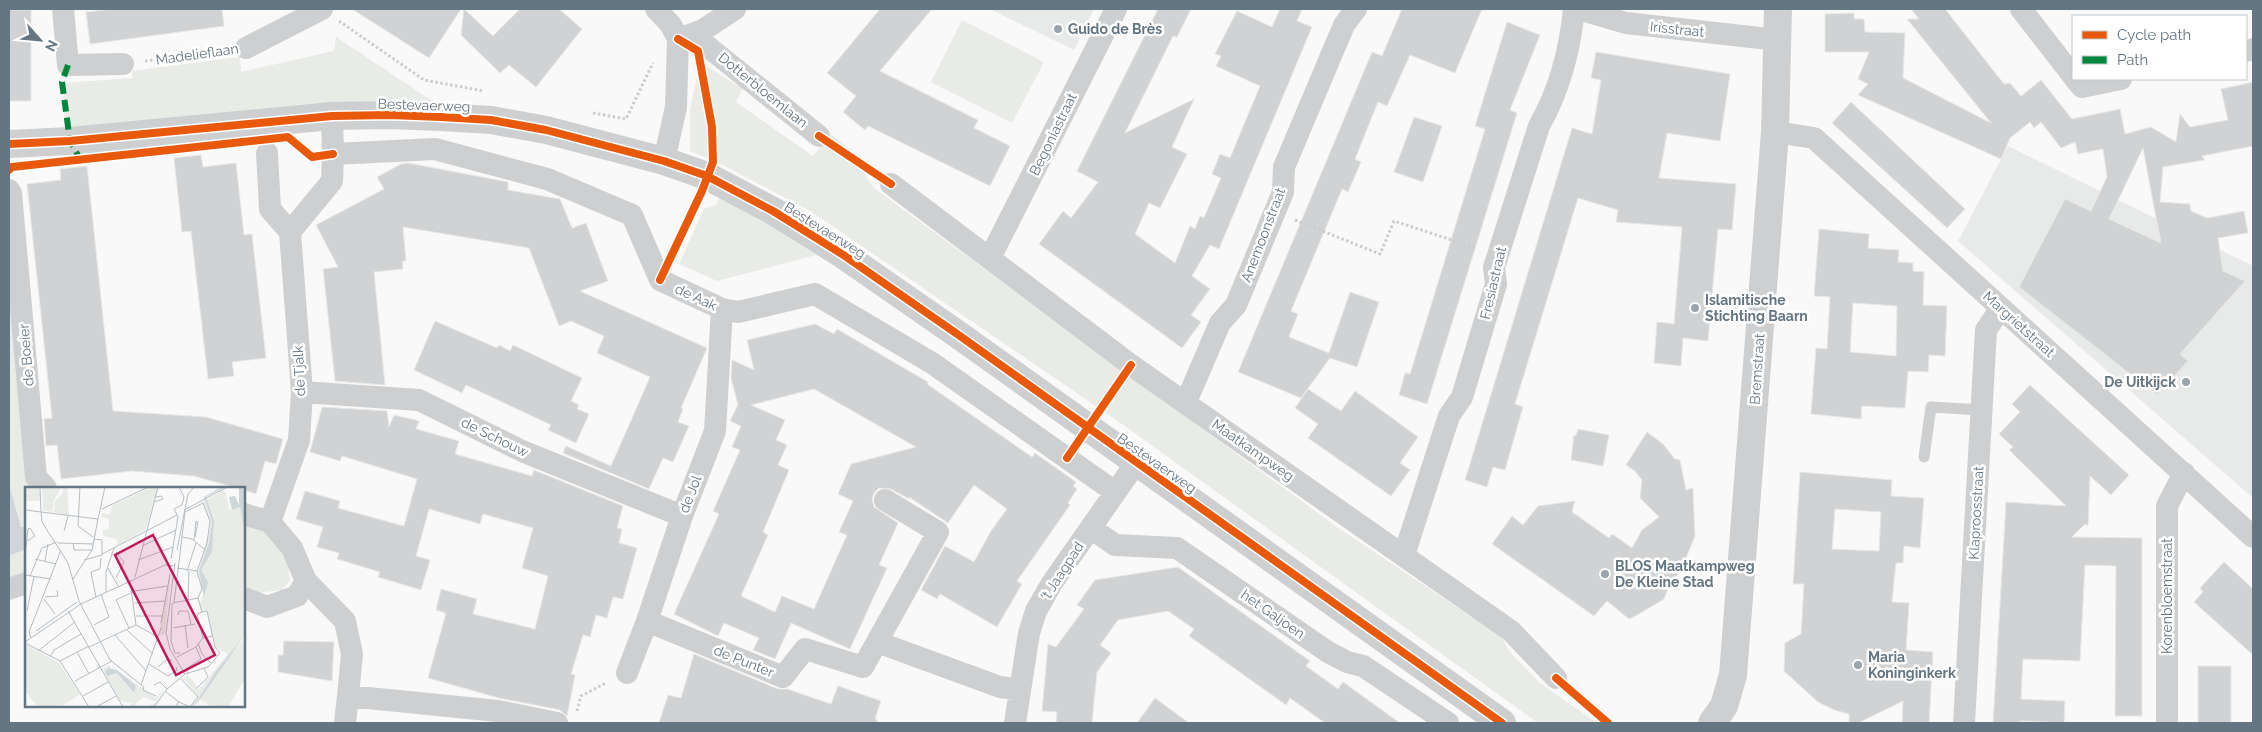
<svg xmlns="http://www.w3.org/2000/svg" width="2262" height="732" font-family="Raleway,sans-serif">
<rect width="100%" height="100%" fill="#f9f9f9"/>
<!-- built -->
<path fill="#e8e9e9" d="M990,9H1094L1074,50Z
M2008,146L2253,266V498L1958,241Z"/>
<!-- green -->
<path fill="#e8ebe6" d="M962,20L1044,62L1012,123L931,82Z
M336,37L434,102L390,103L65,128L63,83L132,78V71L240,57L241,72L334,51Z
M700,62L743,89L736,102L813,156L831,134L846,146L874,188L1337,527L1494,632L1502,638L1510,652L1540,683L1597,723H1538L1122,424L812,212L723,165L690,151V110Z
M719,198L752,214L816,255L717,281L679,264L704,209L716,205Z
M9,231L35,488H26V527H21L9,485Z
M244,522L272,533L288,565L290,580L282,590L257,593L244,589Z
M26,549V575L9,582V556Z"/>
<!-- water -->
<path fill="#ced6d9" d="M9,485L21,527H26V549L9,556Z"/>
<!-- building -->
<path fill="#d0d2d3" stroke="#e8e8e8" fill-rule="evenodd" d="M114,9H222L224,26L90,44L86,12Z
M352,9H461L429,58Z
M464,9L493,36L520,9H559L582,29L536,87L509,65L500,73L461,35Z
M880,9H932L880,71L978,120L974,128L1010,146L990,186L868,126L865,130L843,112L856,96L827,73Z
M1158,9H1191L1177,37L1173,36L1125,133L1194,99L1172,147L1187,154L1160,208L1149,203L1135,234L1175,263L1190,226L1195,229L1200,216L1204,218L1221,178L1212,174L1220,154L1230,158L1260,86L1216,66L1221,56L1215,54L1237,11L1272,27L1280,9H1302L1297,21L1312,27L1219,249L1210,245L1192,276L1210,289L1191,315L1201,322L1182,348L1039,244L1063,211L1071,218L1098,182L1077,171Z
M1402,9H1482L1455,73L1410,55L1387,106L1378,102L1355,159L1361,162L1348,192L1342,189L1291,311L1298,314L1289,337L1329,353L1350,292L1379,302L1357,367L1330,358L1301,398L1238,372L1372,52L1382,56Z
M1911,9H1945L2004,84L2010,83L2021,96L2041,80L2072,119L2120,109L2125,134L2151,127L2176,142L2180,114L2190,127L2228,120L2221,89L2253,82V146L2202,156L2205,160L2163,167L2160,202L2190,204L2191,211L2207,218L2244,211L2248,233L2218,238L2223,271L2245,281L2180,354L2188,361L2157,395L2019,287L2065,199L2091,211L2107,177L2103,149L2078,154L2075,142L2061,148L2041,122L2034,128L2030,122L2010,138L2001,159L1858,95L1868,84L1858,79L1869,52H1825V14L1854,13V19H1864L1865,32L1905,33L1903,78L1991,123L1907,19H1919ZM2143,148L2153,202L2161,243L2109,219Z
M9,10H31V101H9Z
M1507,22L1540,35L1510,110L1517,113L1427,404L1399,395L1405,373L1410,374L1485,129L1475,126Z
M1596,52L1730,74L1720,141L1667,133L1659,178L1736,184L1732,230L1718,229L1708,341L1683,338L1681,366L1654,363L1657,322L1674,324L1682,227L1616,222L1618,210L1578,198L1515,404L1523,407L1505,470L1493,467L1487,487L1465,480L1572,128L1592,134L1601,80L1591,78Z
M1851,102L1965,209L1947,228L1832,123Z
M1414,117L1442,126L1423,182L1394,172Z
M201,155L203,167L236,163L244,235L252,234L266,358L232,362L234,376L208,379L191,231L182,232L174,158Z
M408,163L508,182V190L560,199L572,228L586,223L608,281L580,291L707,348L681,408L683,409L678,422L689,426L673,462L663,458L649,489L563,453L566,446L611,466L650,377L597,353L604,336L571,321L559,326L529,248L403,227L406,261H402L403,269L374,272L385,385L335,381L323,269L338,267L316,225L384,189L377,177L401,164Z
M87,166L113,411L206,417L283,439L276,464L265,461L256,494L244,490V488H237L194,476L132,471L61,479L57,445L46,446L44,419L52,418L27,184L61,180L60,169Z
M1819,229L1869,234L1868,248L1899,250L1898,262L1913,263V271L1924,272L1923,305L1947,306L1945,356L1929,355L1928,372L1908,371L1905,408L1862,406L1861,419L1811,414L1816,348L1827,349L1830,297L1814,296ZM1853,303L1897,306L1896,356L1850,352Z
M435,321L497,348L499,345L510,351L513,345L582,378L571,401L579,405L577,409L589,414L576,443L548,430L551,425L466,385L462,393L414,370Z
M815,324L834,334L837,329L928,382L927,384L1032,457L1035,453L1076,482L1073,486L1077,489L1068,503L1070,505L1017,581L1022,584L997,627L940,594L937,599L921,590L945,546L974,562L991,531L1007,509L974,485L948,523L909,497V499L891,489L879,488L874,493L872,499L874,507L898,523L879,565L887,568L850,649L791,623L775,659L753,650L759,638L724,623L718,636L674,614L719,514L713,511L740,450L732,447L741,426L730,421L738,405L731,378L732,360L754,370L747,340ZM814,389L916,447L851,464L838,494L853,501L839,532L847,535L814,609L782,596L775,612L741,596L768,535L763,532L789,470L778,465L787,445L776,440L785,420L751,405Z
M2030,385L2129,475L2111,495L2090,476L2088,526L2085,524L2072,537L2142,538V716H2115L2116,566L2085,565L2080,661L2023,659L2021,699L2065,701L2064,723L2020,721V723H1993L2006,502L2066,506L2009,450L2013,447L1999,434L2020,412L2012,404Z
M1308,389L1341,411L1355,391L1418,437L1400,463L1410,470L1391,496L1308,438L1318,424L1295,408Z
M322,407L387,411L389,427L394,415L419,421L416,429L459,441L455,454L532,476L534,470L623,506L617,528L622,529L619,543L637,548L623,599L613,597L607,618L596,615L590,637L583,635L571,674L575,675L567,716L560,710L499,698L428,678L446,613L436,610L441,589L477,599L473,614L535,629L548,576L522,568L533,528L483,514L480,524L429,509L416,556L430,560L421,590L378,577L380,572L337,559L339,553L317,547L323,527L296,519L305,491L340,501L338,508L404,526L417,479L342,456L340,461L310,452Z
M1578,429L1609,435L1603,466L1571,460L1574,435L1576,436Z
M1647,432L1663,444L1675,459L1680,460L1686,490L1693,488L1695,536L1686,558L1684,571L1678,574L1669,586L1664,599L1639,614L1629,619L1607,601L1594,616L1492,544L1512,516L1523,525L1538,506L1575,501L1572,512L1609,538L1612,534L1632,548L1642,530L1659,517L1640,498L1642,480L1635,471L1626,465Z
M1800,472L1892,480L1891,496L1924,498L1920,548L1904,546L1903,563H1896L1892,602L1909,603L1906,650L1933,652L1929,723H1902L1903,701L1858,723H1849V714L1834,710L1818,702L1784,671L1785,643L1801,634L1804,584H1793ZM1835,509L1881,512L1879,551L1832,549Z
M2224,562L2253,589V655L2194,602L2203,592L2200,588Z
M1178,567L1310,661L1306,666L1338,689L1343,682L1400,723H1325L1290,698L1286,705L1189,636L1194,629L1168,611L1118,620L1100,645L1111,653L1097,672L1092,723H1056L1057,712L1042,711L1048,644L1056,647L1084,609L1077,605L1095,580Z
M284,641L334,642L332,681L278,672V655H283Z
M694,654L778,689H787L831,704L838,686L881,701L875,719L877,720V723H659L668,695L681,698Z
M2198,666H2231V723H2198Z
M1155,698L1189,723H1137Z"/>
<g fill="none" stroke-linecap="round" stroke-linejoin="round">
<!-- path -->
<path stroke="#cbcccd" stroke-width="3" stroke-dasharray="2.5 2.5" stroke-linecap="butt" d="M339,21L424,80L484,91
M145,61L223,51
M593,113L626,119L653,63
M1295,220L1380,254L1394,221L1476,248
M577,711L581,696L606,683"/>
<!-- service -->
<path stroke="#cecfd0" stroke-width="11" d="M1924,457L1931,407L1981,410"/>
<!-- minor -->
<path stroke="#cecfd0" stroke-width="22" d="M63,9L68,65L123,64
M656,9L671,25L678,39L676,107L664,161
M1578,9L1626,23L1778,40
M2021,9L2073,76
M678,39L694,41L707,46L819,136
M678,39L703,30L735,9
M246,48L322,9
M2246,51L2253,49
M2075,79L2082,87L2121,79
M332,116L333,154
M1775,132L1814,138L2253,537
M267,153L270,209L290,232L302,392L299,440L270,522L292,548L306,581L345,621L352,654L348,696
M891,184L1131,365L1511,631L1556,678
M9,190L11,193L36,477L46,488
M290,232L332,181L333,154L435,149L547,179L632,215L660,280L722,309L738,312L815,294L932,363L1115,492
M990,258L1116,9
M302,392L419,400L522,451L682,516
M1186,402L1220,323L1236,305L1283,192L1284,167L1344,25L1356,9
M244,514L270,522
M1091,528L1115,545L1177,548L1328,652L1347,662L1363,666L1448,723
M1404,555L1449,416L1462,397L1496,284L1494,267L1498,255L1539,126C1559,91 1570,49 1574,9
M9,589L26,583
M244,598L267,607L297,596L306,581
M647,621L783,677L805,649L863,667L938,532L885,500
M877,642L1000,687L1020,690
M627,673L647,621L682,516L715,431L722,309
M345,723L348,696L498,711L557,723
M1015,723L1029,633L1036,611L1052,583L1136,463
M1964,723L1986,330L2001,308
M2167,723V506L2184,473"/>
<!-- tertiary -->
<path stroke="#cecfd0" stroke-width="28" d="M9,144L70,141L332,116L390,115L441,117L491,120L546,130L664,161L707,176L773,211L842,254L960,336L1502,723
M1712,723L1724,706L1733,675L1775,132L1778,9"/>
<!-- quiet -->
<path stroke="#00873e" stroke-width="6" stroke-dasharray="12 6" stroke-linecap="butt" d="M68,65L62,82L70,141L81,161"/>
<!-- cycleway casing -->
<g stroke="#fff" stroke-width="11">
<path id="cycleway" d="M819,136L891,184
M9,144L70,141L332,116L390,115L441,117L491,120L546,130L664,161L707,176L773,211L842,254L960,336L1502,723
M9,170L12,167L288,137L312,157L333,154
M660,280L702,191L713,162L712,127L698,51L678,39
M1067,458L1131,365
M1556,678L1608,723"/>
</g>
<!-- cycleway -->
<use href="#cycleway" stroke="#e8590c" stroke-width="8"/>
</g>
<!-- markers -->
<g fill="#99a4ac" stroke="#fff" stroke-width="2">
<circle cx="1058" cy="29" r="5"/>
<circle cx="1695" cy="308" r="5"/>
<circle cx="2186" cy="382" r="5"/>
<circle cx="1605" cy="574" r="5"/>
<circle cx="1858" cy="665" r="5"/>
</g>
<g text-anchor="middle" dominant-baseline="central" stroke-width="5" stroke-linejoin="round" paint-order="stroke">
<!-- poi labels -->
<g font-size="14" font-weight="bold" fill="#657683" stroke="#fff" text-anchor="start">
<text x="1068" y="29">Guido de Brès</text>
<text x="1705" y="300">Islamitische<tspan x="1705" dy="16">Stichting Baarn</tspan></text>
<text x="2176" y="382" text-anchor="end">De Uitkijck</text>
<text x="1615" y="566">BLOS Maatkampweg<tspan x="1615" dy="16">De Kleine Stad</tspan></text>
<text x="1868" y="657">Maria<tspan x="1868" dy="16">Koninginkerk</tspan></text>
</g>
<!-- street labels -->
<g font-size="14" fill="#657683" stroke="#fff">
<text transform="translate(1677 29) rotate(6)">Irisstraat</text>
<text transform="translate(197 54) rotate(-8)">Madelieflaan</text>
<text transform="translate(763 90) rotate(39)">Dotterbloemlaan</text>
<text transform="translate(424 105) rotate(2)">Bestevaerweg</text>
<text transform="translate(1053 134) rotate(-64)">Begoniastraat</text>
<text transform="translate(825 230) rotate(32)">Bestevaerweg</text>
<text transform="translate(1263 235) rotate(-69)">Anemoonstraat</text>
<text transform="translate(1493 283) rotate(-77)">Fresiastraat</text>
<text transform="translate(696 297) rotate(25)">de Aak</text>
<text transform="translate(2019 324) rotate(42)">Margrietstraat</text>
<text transform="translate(26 355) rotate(-95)">de Boeier</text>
<text transform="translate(1757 369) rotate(-86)">Bremstraat</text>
<text transform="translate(299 371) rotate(-93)">de Tjalk</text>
<text transform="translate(495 437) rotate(26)">de Schouw</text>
<text transform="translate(1253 450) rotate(35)">Maatkampweg</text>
<text transform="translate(1157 463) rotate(35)">Bestevaerweg</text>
<text transform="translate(690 494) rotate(-69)">de Jol</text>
<text transform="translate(1976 513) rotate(-87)">Klaproosstraat</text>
<text transform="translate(1062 571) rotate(-57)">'t Jaagpad</text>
<text transform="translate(2167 596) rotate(-90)">Korenbloemstraat</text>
<text transform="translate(1273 614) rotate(35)">het Galjoen</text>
<text transform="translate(744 661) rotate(22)">de Punter</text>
</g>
</g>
<!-- overview -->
<g transform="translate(25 487)">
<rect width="220" height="220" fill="#f9f9f9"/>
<path d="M0,0H14L16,14H0ZM17,0L36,1L29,13L27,25L18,23ZM38,0H42L44,28L29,25L30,14L38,6ZM125,0H133L121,42L93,58L91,52L78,49V43L84,42V32L77,30V26L85,28L87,19ZM201,0L199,3L202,8L197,12L202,10L204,23L215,20L220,46V148L191,184L168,220H165L173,210L160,193H157L163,188L174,202L203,167L190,160L182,124L177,123L175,118L178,106L173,85L186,37L177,15L180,13L187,34L184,56L174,83L179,100L178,109L182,93L176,83L187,65L189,34L182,13L197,4L181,10ZM146,81L140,147L135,149V140ZM220,151V192L203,220H187L175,212L193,184ZM0,157L34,176L55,207L35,220H13L0,204ZM85,178V189L92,186L109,207L111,199L89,181L131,211L139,201L135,214L128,220L125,218L134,214L138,203L131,215L119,210L110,217L111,220H105L107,216L95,214L77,182Z" fill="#e8ebe6"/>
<path d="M196,0H199L181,10L189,34L187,65L176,83L183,95L179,110L174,83L184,56L187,34L179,10ZM214,0H220V46L215,20L207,23L204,10L210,9L214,18ZM220,148L175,212L168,220L191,184ZM84,181L92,183L111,199L109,206L92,186L82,189L80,184Z" fill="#ced6d9"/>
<path fill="none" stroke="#b5bdc3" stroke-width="1" d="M15,0L16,25M55,0L53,39L68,50M129,15L138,12L136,9L131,10M77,22L123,0M0,23L73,32L80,0M159,23L202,0M16,25L17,35L43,76L54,114L85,173L119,200L118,203L131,209M39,44L43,29M157,50L167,52L179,62M169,53L171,34L173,35L170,50M33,56L69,57M48,56L49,63H67M117,59L151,43M1,60L3,42L5,41L10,49L2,54M152,63L163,7L169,0M91,65L99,75L91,91M77,67L152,28M10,72L31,77M146,72L153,30L149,22L157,18L159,10L154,0M59,73L77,68V53L69,52M113,73L148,60M20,74L23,57M150,76L141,146L145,162L160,187M83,81L93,99M152,81L172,84M162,84L171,56M0,88L26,92M5,89L17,61L32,55M110,90L133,0M48,92L67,63L73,32M105,93L111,138M81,105V85L89,61M20,110L33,109L32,103M71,110L66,85L75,82L76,71M19,112L30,127M163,114L164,84M110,116L140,114M147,116L146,154L150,166H155M148,116L173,111M149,116L160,25L178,16L185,34L182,56L172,84L177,102L173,111M2,124L9,89M43,124L98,220M177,125L172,127L178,151L187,149M153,128L154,124H163L166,137M111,129H138M136,136L145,87M69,138L84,130L76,107M111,138L133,150M160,138L163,161M104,141L91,113L110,104L142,99M148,141L170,137M102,143L128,167M11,144L52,115M90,148L121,184M6,151L4,145L36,63M0,155L56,117L140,78L150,79M0,156L35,174L64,220M173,156L177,167L186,176M64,160L111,138M13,164L50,135M52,165L64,187M25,170L29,163L56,147M152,170L171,160L178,151M35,174L64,159M124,177L143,189L152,183L151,180M133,180L143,171L147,174M160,187L183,180L195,166L190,160L182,124L177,125L173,111M163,187L161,182L176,172L171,160M50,194L87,174M116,198L136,141M129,198L135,195L142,202M172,201L183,190L179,181M141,205L154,215L150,220M58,209L83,195M154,215L165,220L173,210L156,192M71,220L91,209M129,220L142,202L160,187"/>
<path fill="#c2185b" fill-opacity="0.15" stroke="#c2185b" stroke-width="2.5" d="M128,48L190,168L151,188L90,68Z"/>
<rect width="220" height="220" fill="none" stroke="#657683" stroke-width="2.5"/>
</g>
<!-- border -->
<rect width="2262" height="732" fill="none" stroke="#657683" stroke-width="20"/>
<!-- legend -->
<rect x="2072" y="15" width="175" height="65" fill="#ffffff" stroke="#c1c8cd"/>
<rect x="2082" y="31" width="25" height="8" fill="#e8590c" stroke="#c1c8cd"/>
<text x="2117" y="40" font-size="15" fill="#657683">Cycle path</text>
<rect x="2082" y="56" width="25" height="8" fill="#00873e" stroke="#c1c8cd"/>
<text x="2117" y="65" font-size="15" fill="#657683">Path</text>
<!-- north arrow -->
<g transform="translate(40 40) rotate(117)" stroke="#ffffff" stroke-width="4" paint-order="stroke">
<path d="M0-4L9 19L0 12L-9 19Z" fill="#657683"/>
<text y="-8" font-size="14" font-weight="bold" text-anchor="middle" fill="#657683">N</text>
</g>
</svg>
